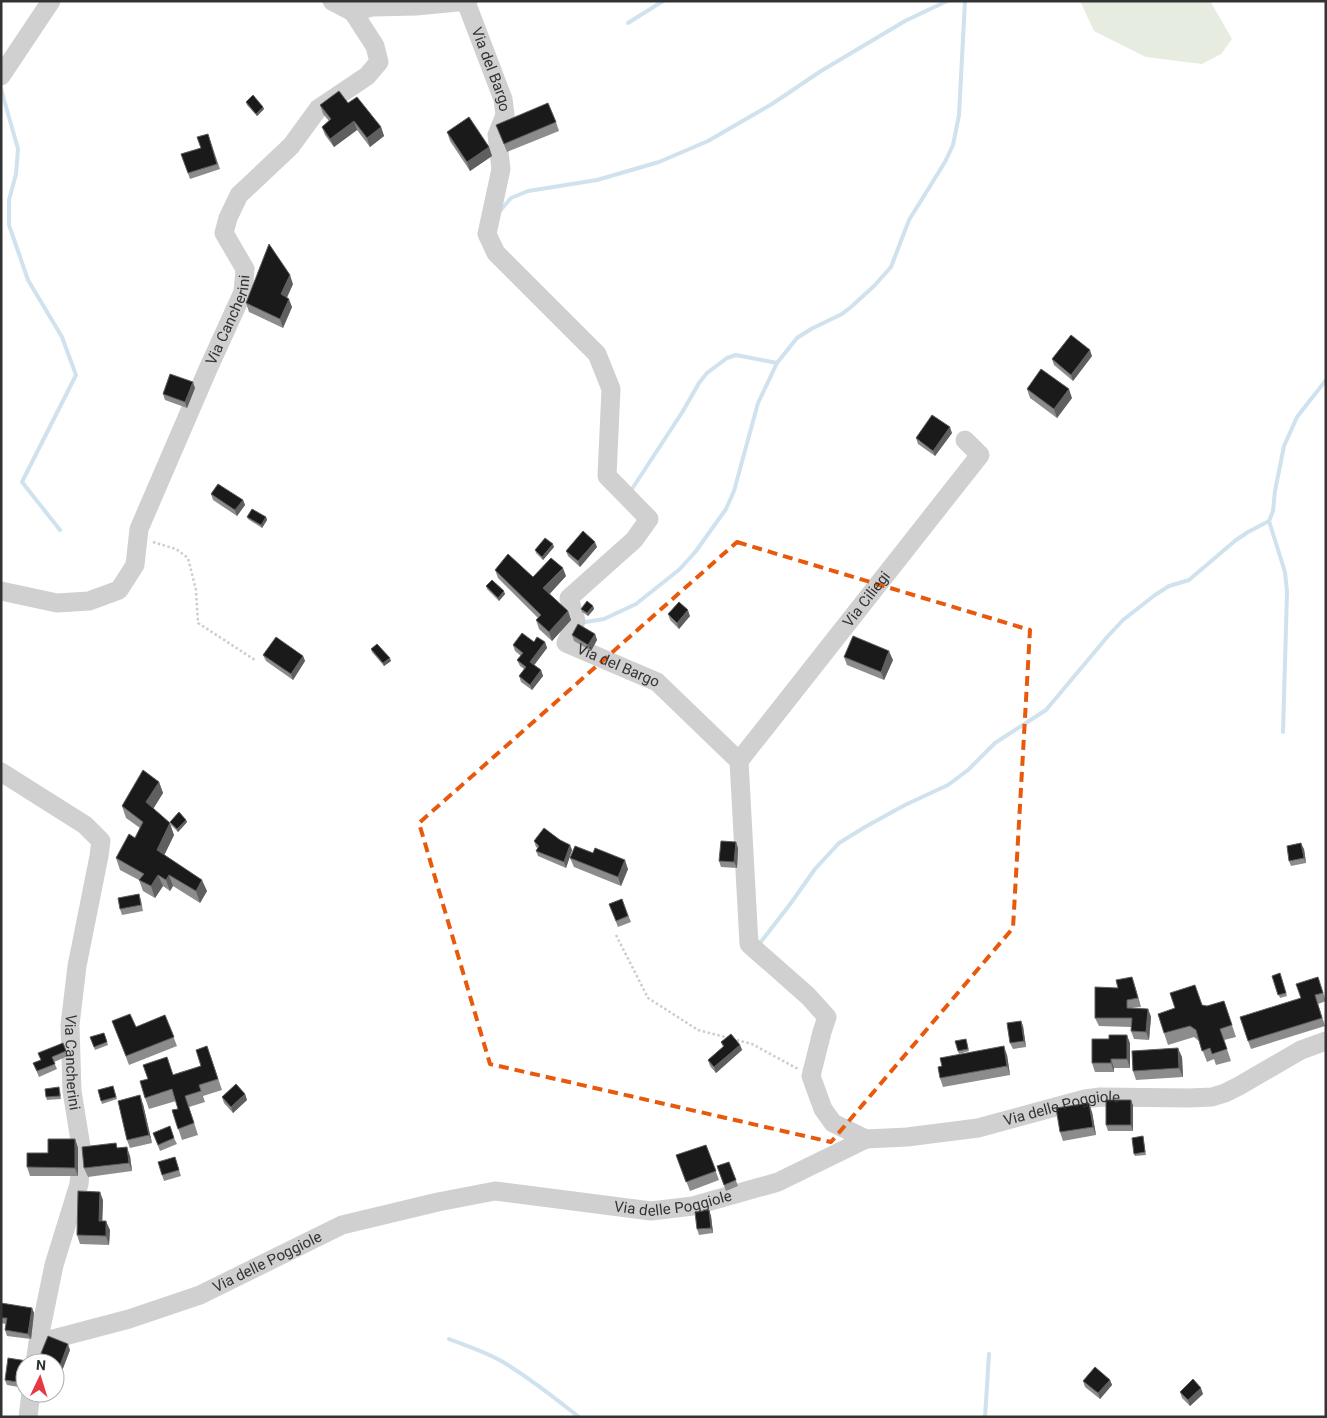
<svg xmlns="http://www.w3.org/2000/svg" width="1327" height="1418" font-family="Roboto,sans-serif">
<rect width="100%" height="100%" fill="#fff"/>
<!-- green -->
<path fill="#e6ecdf" d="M1080,1H1210L1232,39L1221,54L1202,64L1146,57L1094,31Z"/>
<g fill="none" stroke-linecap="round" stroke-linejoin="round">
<!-- stream -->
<path stroke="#cfe2ee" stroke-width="4" d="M628,23L663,1
M1,89L18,149L16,174L9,200V225L28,280L62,337L76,375L22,482L60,530
M499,212L511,198L528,191L597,180L659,162L708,141L772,104L821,71L905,21L947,1
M632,489L683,411L699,383L707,373L727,358L736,355L777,363
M1269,521L1285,572L1287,592L1283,732
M580,623L604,619L636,604L680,569L696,551L726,509L734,491L758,403L777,363L797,338L811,329L842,314L851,307L874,286L891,267L909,220L945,162L953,145L959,115L965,1
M760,943L791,903L815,869L839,843L865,827L905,805L948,785L968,770L995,743L1046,710L1108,636L1123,620L1155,595L1169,586L1189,580L1236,540L1248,532L1269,521L1273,511L1275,491L1284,446L1297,417L1326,380
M449,1339C467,1346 486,1352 503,1362C530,1378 555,1398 579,1417
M985,1417L989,1354"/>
<!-- path -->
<path stroke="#cdcdcd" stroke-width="2.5" stroke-dasharray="2.5 2.5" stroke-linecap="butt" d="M153,542L176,549L188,558L196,590L198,623L255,660
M616,935L648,998L698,1030L752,1044L798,1069"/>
<!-- minor -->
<g stroke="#d0d0d0" stroke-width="19">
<path d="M332,1L353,12"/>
<path id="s1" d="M466,2L503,99L505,115L497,135L501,169L487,234L496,253L597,354L611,389L607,476L649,519L634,540L569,598L576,621L566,643L657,682L739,761L749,944L808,996L827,1017L822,1032L811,1076L823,1109L833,1123L866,1139"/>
<path d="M1,76L51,1"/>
<path id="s2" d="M1,591L57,603L89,601L119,590L135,565L139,529L208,369L243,292L245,269L224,233L228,218L239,195L291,146L318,109L367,76L379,62L375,46L353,12L372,7L416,6L468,1"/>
<path id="s3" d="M739,761L980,455L965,440"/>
<path id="s4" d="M1,772L85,825L101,841L99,856L77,966L70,1025L72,1091L82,1153L79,1184L54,1265L38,1343L35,1363"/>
<path id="s5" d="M38,1343L129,1319L200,1295L342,1225L438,1202L495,1191L651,1211L693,1206L778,1182L866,1139L907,1137L978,1128L1085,1099L1100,1097L1189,1098L1212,1097L1225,1093L1239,1086L1301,1050L1326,1041"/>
<path d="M28,1417L31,1393"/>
</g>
</g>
<!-- wall -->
<path fill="#8c8c8c" d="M246,102L263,107L264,109L257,116L247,105Z
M348,103L381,127L384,136L370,147L357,130L334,147L325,135L322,127L329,121L323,114L320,105Z
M556,122L559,131L507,152L496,125Z
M447,132L489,147L492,156L470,171L450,141Z
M208,134L220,169L190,179L181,154L201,148Z
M293,284L287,298L292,307L283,328L249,312L246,303Z
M1092,356L1073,381L1054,365L1052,359Z
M195,388L187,408L165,400L163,394Z
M1027,389L1072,398L1057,418L1030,398Z
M952,433L935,456L918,444L916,438Z
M211,494L243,500L245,505L237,516L213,500Z
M247,517H266L267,520L262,528L248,519Z
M554,547L543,560L536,553L535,550Z
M597,547L580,567L568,556L566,551Z
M495,570L533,577L566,576L549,594L568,611L571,620L552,641L539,629L536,620L538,618L498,578Z
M486,586L505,594L499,601L487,589Z
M593,606L594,609L588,616L582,612L581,609Z
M668,614L690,616L679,629L670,620Z
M595,634L597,640L591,651L574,641L572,635Z
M534,642H545L547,648L534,665L541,670L543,676L532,690L521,682L519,676L524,669L520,666L517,660L521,656L515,651L513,645Z
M371,649L391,661L384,666L372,652Z
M263,655L303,656L305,661L293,680L266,661Z
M844,657L893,660L884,680L847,665Z
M159,782L163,793L153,809L174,835L164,855L207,891L200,903L173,886L170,891L163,886L155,898L143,891L139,880L120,870L116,858L135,838L140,828L126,818L122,806Z
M186,820L187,822L178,832L171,825L170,822Z
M560,840L570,845L572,850L566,868L538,856L536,851L538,848L536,847L534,841Z
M738,848L737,868L721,867L719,861Z
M1304,849L1306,863L1291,866L1289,861Z
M570,858L628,869L621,886L574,867Z
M139,894L141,900L143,911L122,915L120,909Z
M622,899L631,922L618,927L609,904Z
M1280,973L1287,996L1280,998L1272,976Z
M1132,977L1141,1007L1131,1008L1148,1009L1151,1017L1149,1040L1134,1039L1131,1031V1027L1099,1026L1095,1018L1118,988Z
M1321,986L1326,1001L1318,1004L1325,1026L1251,1049L1248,1041Z
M1202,1006L1228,1013L1236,1037L1224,1040L1231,1061L1216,1065L1214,1059L1207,1062L1199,1041L1194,1037L1168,1045L1164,1033Z
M165,1015L177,1046L129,1065L112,1021L136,1027Z
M1021,1021L1023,1026L1026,1047L1013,1049L1010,1043Z
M104,1033L108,1045L95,1050L90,1037Z
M721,1042L740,1045L742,1050L716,1073L710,1066L708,1060L723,1047Z
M967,1042L969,1051L959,1054L958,1051Z
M63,1043L68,1056L54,1062L57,1069L39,1077L33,1063L41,1060Z
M1130,1043V1068H1114V1072H1095L1092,1063Z
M1007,1055L1010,1075L943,1087L940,1078L942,1066Z
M211,1057L222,1090L203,1096L205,1102L189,1107L198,1135L182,1140L172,1110L178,1109L176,1101L149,1109L145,1098L174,1074L201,1066Z
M1182,1057L1183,1077L1136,1080L1133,1071Z
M113,1086L117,1099L102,1104L98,1090Z
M60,1090L61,1099L47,1100L46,1097Z
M245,1094L247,1100L233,1113L224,1103L222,1097Z
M143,1104L152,1143L130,1148L127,1140Z
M1133,1105V1131H1108L1106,1125Z
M1092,1112L1096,1135L1063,1141L1060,1132Z
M153,1133L174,1138L177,1144L160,1151Z
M1143,1136L1146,1155L1135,1156L1134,1154Z
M75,1139L78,1148V1176H30L27,1167L48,1153Z
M706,1145L719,1180L690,1191L676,1155Z
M118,1148L130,1156L132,1171L88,1177L84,1168Z
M175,1157L181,1176L164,1181L162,1175Z
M729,1162L738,1186L726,1191L717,1166Z
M103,1200L102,1221L110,1230L109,1245L80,1244L77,1235Z
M709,1210L711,1216L713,1233L699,1235L697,1229Z
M1,1303L32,1308L34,1313L31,1339L7,1336L5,1330L6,1324L1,1323Z
M70,1350L60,1376L55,1375V1363Z
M25,1363V1388L7,1385L5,1380Z
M1110,1380L1112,1385L1100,1399L1085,1387L1083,1381Z
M1180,1392L1203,1394L1190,1406L1182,1398Z"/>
<!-- shaded-wall -->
<path fill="#5f5f5f" d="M263,107L264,109L257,116L256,114Z
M354,121L357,130L334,147L330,139Z
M381,127L384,136L370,147L367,138Z
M489,147L492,156L470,171L467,162Z
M290,275L293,284L284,303L281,294Z
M289,299L292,307L283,328L280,319Z
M1090,350L1092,356L1073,381L1071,375Z
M193,382L195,388L187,408L185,402Z
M1069,389L1072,398L1057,418L1054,409Z
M950,427L952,433L935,456L933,451Z
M243,500L245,505L237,516L235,510Z
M266,517L267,520L262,528L261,525Z
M595,542L597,547L580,567L578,561Z
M553,544L554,547L543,560L542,557Z
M563,568L566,576L547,597L543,588Z
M504,591L505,594L499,601L498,598Z
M593,606L594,609L588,616L587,613Z
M688,610L690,616L679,629L677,623Z
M568,611L571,620L552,641L549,632Z
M595,634L597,640L591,651L588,645Z
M545,642L547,648L532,668L530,662Z
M889,651L893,660L884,680L881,672Z
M303,656L305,661L293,680L291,674Z
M390,658L391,661L384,666L383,663Z
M541,670L543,676L532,690L530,685Z
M159,782L163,793L150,814L146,802Z
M186,820L187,822L178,832L177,829Z
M170,823L174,835L161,862L157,850Z
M736,842L738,848L737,868L734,862Z
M1301,843L1304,849L1306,863L1304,858Z
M570,845L572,850L566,868L564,862Z
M625,860L628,869L621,886L618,877Z
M158,875L163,886L155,898L151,886Z
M169,875L173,886L170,891L166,880Z
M202,880L207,891L200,903L196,891Z
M1132,977L1135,986L1141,1007L1138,998Z
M1148,1009L1151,1017L1149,1040L1146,1032Z
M1021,1021L1023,1026L1026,1047L1024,1041Z
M1127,1035L1130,1043V1068L1127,1059Z
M740,1045L742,1050L716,1073L714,1067Z
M1004,1046L1007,1055L1010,1075L1007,1066Z
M1178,1048L1182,1057L1183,1077L1179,1068Z
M1111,1059L1114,1068V1072L1111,1063Z
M245,1094L247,1100L233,1113L231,1107Z
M140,1095L143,1104L152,1143L149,1135Z
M1131,1100L1133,1105V1131L1131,1125Z
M1089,1103L1092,1112L1096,1135L1093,1127Z
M75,1139L78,1148V1176L75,1168Z
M127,1147L130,1156L132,1171L129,1163Z
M100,1192L103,1200L102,1230L99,1221Z
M709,1210L711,1216L713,1233L711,1228Z
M106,1221L110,1230L109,1245L106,1236Z
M32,1308L34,1313L31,1339L28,1334Z
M68,1344L70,1350L60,1376L58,1371Z
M1110,1380L1112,1385L1100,1399L1098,1393Z
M1201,1388L1203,1394L1190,1406L1188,1400Z"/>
<!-- building -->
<path fill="#1a1a1a" stroke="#5f5f5f" d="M339,91L348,103L357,97L381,127L367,138L354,121L330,139L322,127L331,119L320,105Z
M253,95L263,107L256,114L246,102Z
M548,103L556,122L504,144L496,125Z
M469,117L489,147L467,162L447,132Z
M208,134L217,164L188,173L181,154L201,148L197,137Z
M269,244L290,275L281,294L289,299L280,319L246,303Z
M1071,335L1090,350L1071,375L1052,359Z
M1041,369L1069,389L1054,409L1027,389Z
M170,374L193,382L185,402L163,394Z
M932,415L950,427L933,451L916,438Z
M218,484L243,500L235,510L211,494Z
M252,509L266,517L261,525L247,517Z
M583,531L595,542L578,561L566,551Z
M545,538L553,544L542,557L535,550Z
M508,554L533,577L551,558L563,568L543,588L568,611L549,632L536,620L541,615L495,570Z
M492,580L504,591L498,598L486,586Z
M587,601L593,606L587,613L581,609Z
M679,602L688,610L677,623L668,614Z
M578,624L595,634L588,645L572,635Z
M522,633L534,642L537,637L545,642L530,662L541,670L530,685L519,676L526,667L517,660L523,653L513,645Z
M853,636L889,651L881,672L844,657Z
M276,637L303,656L291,674L263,655Z
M377,644L390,658L383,663L371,649Z
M143,770L159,782L146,802L170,823L157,850L202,880L196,891L169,875L166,880L158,875L151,886L139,880L144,874L116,858L129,834L135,838L143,822L122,806Z
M179,812L186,820L177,829L170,822Z
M544,828L560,840L570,845L564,862L536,851L539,846L534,841Z
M721,841L736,842L734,862L719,861Z
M1301,843L1304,858L1289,861L1287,846Z
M575,846L593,853L595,848L625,860L618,877L570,858Z
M139,894L141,905L120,909L118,898Z
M622,899L628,916L616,921L609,904Z
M1280,973L1286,993L1278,995L1272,976Z
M1132,977L1138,998L1127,1000V1008L1148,1009L1146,1032L1131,1031L1132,1018H1095V987L1118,988L1116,980Z
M1318,977L1323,993L1315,995L1322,1018L1248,1041L1240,1017L1301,998L1296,984Z
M1195,985L1202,1005L1207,1006L1224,1001L1232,1025L1220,1029L1227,1049L1212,1054L1210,1048L1202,1051L1196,1030L1190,1026L1164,1033L1158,1014L1175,1008L1170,993Z
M130,1014L136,1027L165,1015L174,1037L126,1056L112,1021Z
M1021,1021L1024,1041L1010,1043L1007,1023Z
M104,1033L107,1042L94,1047L90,1037Z
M731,1034L740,1045L714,1067L708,1060L724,1046L721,1042Z
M1109,1035H1127V1059H1111V1063H1092V1039H1109Z
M966,1039L968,1049L958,1051L955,1041Z
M63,1043L66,1051L52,1057L55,1064L37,1071L33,1063L41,1060L38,1053Z
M207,1046L218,1079L199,1085L201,1091L185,1096L194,1123L178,1129L172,1110L178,1109L172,1089L145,1098L140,1081L148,1079L143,1065L167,1057L173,1075L201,1066L196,1050Z
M1004,1046L1007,1066L940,1078L938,1067L942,1066L940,1058Z
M1178,1048L1179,1068L1133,1071L1132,1051Z
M236,1084L245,1094L231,1107L222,1097Z
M113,1086L116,1097L101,1101L98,1090Z
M59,1087L60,1096L46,1097L45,1089Z
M140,1095L149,1135L127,1140L118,1101Z
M1106,1100H1131V1125H1106Z
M1089,1103L1093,1127L1060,1132L1056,1108Z
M170,1126L174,1138L158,1145L153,1133Z
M1143,1136L1145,1152L1134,1154L1132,1138Z
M48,1139H75V1168L27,1167V1153H48Z
M116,1143L117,1148L127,1147L129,1163L84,1168L82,1147Z
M706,1145L716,1171L686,1182L676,1155Z
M175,1157L179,1170L162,1175L158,1162Z
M729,1162L736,1180L724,1185L717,1166Z
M78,1191L100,1192L99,1221H106V1236L77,1235Z
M709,1210L711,1228L697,1229L695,1212Z
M1,1303L32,1308L28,1334L5,1330L7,1318H1Z
M48,1336L68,1344L58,1371L55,1370V1363H37Z
M8,1358L27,1361V1363H25V1374L24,1383L5,1380Z
M1095,1367L1110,1380L1098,1393L1083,1381Z
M1193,1379L1201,1388L1188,1400L1180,1392Z"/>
<!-- marked area -->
<path fill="none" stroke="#e8590c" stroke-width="4" stroke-dasharray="10 6" stroke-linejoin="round" d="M737,542L1030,630L1013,928L831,1142L490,1064L419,823Z"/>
<g text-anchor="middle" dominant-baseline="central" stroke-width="5" stroke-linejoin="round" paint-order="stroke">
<!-- street labels -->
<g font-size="15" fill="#333" stroke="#fff">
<text stroke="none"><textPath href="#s1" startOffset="72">Via del Bargo</textPath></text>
<text stroke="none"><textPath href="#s2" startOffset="415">Via Cancherini</textPath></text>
<text stroke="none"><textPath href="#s3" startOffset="206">Via Ciliegi</textPath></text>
<text stroke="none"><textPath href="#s1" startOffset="809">Via del Bargo</textPath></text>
<text stroke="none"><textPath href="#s4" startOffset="346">Via Cancherini</textPath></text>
<text stroke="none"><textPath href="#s5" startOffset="1069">Via delle Poggiole</textPath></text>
<text stroke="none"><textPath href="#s5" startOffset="664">Via delle Poggiole</textPath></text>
<text stroke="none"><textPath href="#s5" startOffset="244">Via delle Poggiole</textPath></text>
</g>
</g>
<!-- border -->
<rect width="1327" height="1418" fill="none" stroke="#333333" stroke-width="5"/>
<!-- north arrow -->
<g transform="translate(40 1378) rotate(4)"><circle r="24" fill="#ffffff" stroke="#adadad"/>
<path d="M0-4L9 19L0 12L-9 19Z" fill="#e63946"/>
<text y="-8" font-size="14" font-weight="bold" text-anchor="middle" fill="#333333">N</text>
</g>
</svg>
